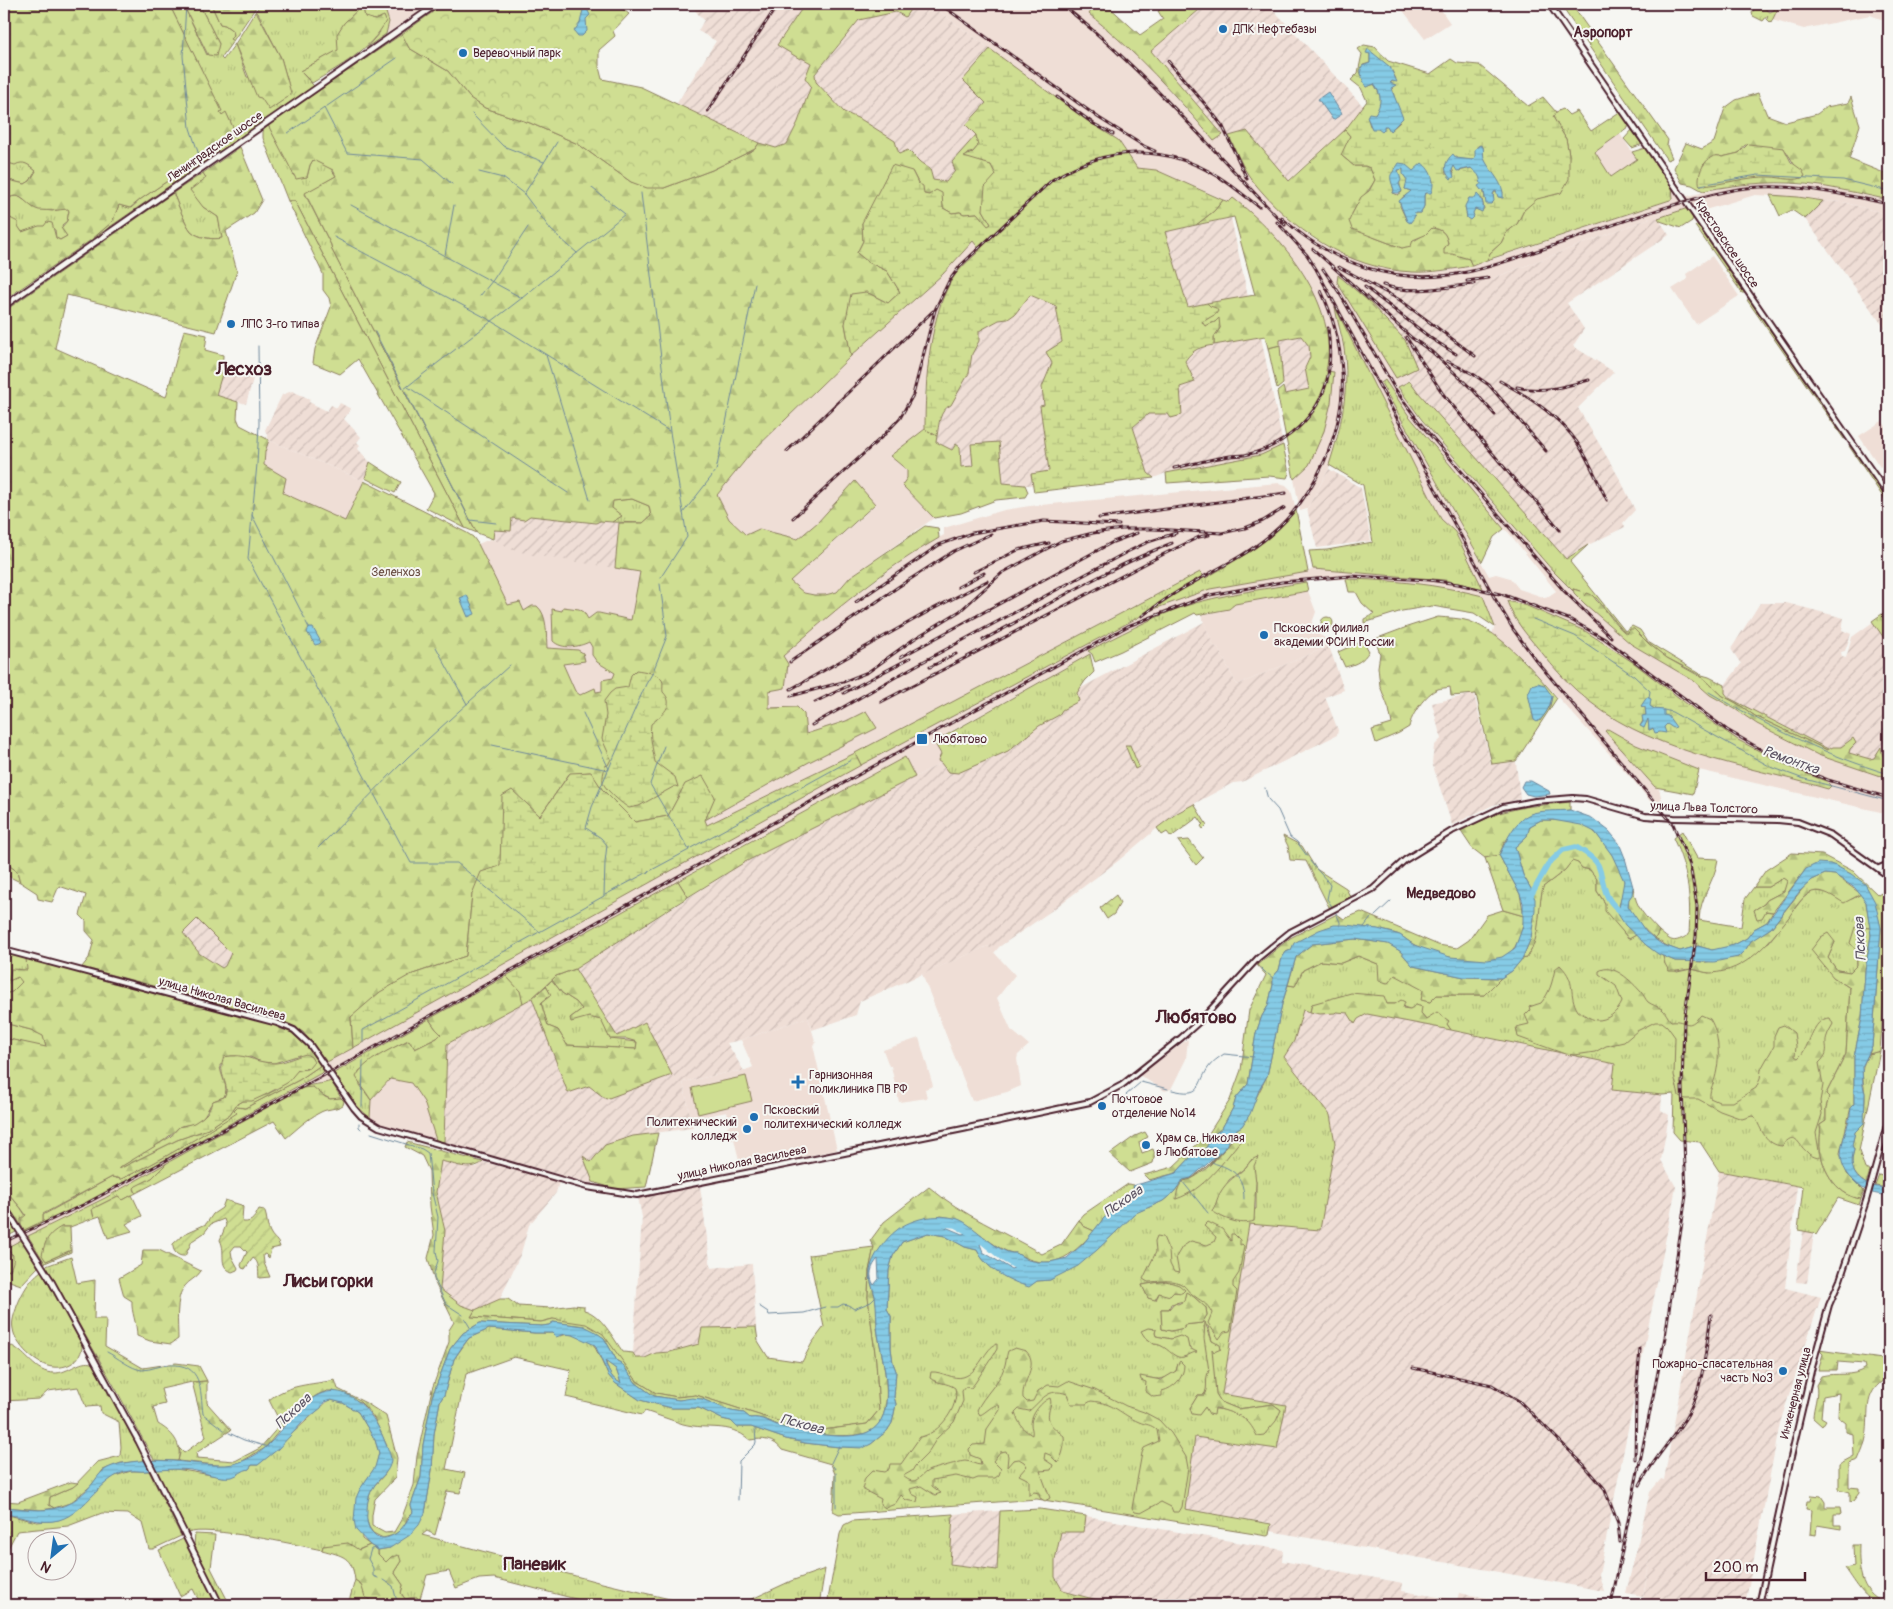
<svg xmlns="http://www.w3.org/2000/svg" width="1893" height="1609" font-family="Pangolin,sans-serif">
<defs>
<pattern id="industrial-furrows" width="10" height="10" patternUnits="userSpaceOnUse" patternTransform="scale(1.25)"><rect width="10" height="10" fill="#efded6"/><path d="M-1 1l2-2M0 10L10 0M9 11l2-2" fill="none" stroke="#cebeb8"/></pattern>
<pattern id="grass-tufts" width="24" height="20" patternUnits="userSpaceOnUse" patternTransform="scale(1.25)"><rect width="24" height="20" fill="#cfde92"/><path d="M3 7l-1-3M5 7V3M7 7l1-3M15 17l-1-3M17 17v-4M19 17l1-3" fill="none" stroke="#b3be7e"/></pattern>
<pattern id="forest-firs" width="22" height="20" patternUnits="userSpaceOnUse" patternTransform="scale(1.25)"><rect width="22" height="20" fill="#cfde92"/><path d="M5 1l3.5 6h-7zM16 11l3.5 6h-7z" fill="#b3be7e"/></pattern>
<pattern id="wetland-marsh" width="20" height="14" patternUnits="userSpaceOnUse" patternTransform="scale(1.25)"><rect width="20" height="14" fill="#cfde92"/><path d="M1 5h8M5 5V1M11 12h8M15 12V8" fill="none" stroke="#b3be7e"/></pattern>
<pattern id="cemetery-stones" width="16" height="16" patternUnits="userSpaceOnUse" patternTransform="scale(1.25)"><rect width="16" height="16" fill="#cfde92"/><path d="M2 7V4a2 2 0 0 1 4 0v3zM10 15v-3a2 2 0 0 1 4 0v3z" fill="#b3be7e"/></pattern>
<pattern id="park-crowns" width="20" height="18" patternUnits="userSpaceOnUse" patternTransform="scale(1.25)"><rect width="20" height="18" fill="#cfde92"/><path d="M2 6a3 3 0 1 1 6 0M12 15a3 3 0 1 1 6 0" fill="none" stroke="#b3be7e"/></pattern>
<pattern id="garden-furrows" width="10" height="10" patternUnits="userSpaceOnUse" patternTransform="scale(1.25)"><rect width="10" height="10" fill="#cfde92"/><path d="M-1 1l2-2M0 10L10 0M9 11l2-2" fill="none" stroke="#b3be7e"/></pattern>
<pattern id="water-rules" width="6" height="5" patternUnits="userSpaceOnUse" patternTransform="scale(1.25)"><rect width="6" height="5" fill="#85cbe6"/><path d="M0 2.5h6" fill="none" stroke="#74aec5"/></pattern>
</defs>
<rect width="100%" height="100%" fill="#f6f6f2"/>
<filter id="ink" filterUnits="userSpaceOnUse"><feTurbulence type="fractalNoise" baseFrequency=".02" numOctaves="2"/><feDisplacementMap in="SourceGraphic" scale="10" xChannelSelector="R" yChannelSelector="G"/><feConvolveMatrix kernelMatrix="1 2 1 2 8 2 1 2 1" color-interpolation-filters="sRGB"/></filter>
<g filter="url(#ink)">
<!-- built -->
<path fill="#efded6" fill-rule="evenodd" d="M386,4H426L428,6L386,34L389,22L385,14L384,6Z
M929,4H1093L1092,10L1089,14L1122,42L1155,74L1214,141L1223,135L1229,136L1242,164L1252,180L1290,218L1309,236L1327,247L1345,255L1381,268L1412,272L1445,271L1472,266L1673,199L1672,185L1680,198L1725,187L1763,183L1821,186L1889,200V215L1843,202L1823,201L1797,197L1755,195L1705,210L1688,208L1658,218H1650L1491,279L1415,288L1376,285L1355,299L1410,381L1398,387L1421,420L1553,571L1585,604L1631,644L1694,681L1710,695L1735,709L1757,724L1818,755L1877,775L1889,777V814L1699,770L1636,745L1608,729L1606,731L1655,787L1659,789L1665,811H1658L1633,780L1524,660L1492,634L1495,626L1482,596L1346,579L1315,580L1241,593L1183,607L1133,628L1088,651L1090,654L934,741L942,754L938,761L941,763L915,777L905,757L695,871L639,904L334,1073L327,1062L363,1042L876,756L1154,609L1210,589L1308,572L1313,569L1444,580L1482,589L1455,532L1441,519L1337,325L1344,348L1345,396L1329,469L1307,509L1300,511L1294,479L1309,465L1334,373L1326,371L1328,349L1325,327L1315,297L1229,202L1156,170L1137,168L1118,140L1086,120ZM1385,380L1409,416L1504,529L1508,532L1556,591L1546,598L1519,589L1510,578L1496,574L1489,576L1381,383ZM1512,601L1585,631L1634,663L1696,711L1738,740L1794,769L1826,781L1828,789L1677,747L1629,726L1604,711Z
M1398,4H1437L1450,23L1425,39Z
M1780,4H1889V22L1870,15L1804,29L1772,20Z
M1620,134L1637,159L1611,177L1594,152Z
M973,241L980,250L955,275L925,390V429L890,456L907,470V478L902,485L934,518L850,577L837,592L825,595H814L804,593L790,581L875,505L855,482L818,522L798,539L759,529L746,535L729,519L717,495L752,452L851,356L943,274Z
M1712,256L1739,296L1696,324L1672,289L1688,279L1686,274Z
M1882,421L1889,430V461L1880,467L1859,436Z
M269,440L364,481L345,521L282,493L264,466L265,452Z
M1279,483L1286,485L1291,490L1296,510L1272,535L1254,549L1205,578L1199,572L855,753L707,825L705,820L809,762L877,728L866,712L846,721L806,734L769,708V691L788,664L782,656L827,616L914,552L944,535V528L1004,510L1030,506Z
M490,539L640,572L631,620L599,613H596L589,619L579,609L564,608L563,611L552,610L553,641L562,646H580L589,642L592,647V655L597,662L615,673L614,678L602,691L595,692V688L580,695L575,691L563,664L573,662L559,650L547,648L546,626L537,606H533L524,611L508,605L478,544Z
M1308,591L1316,612L1312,623L1315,632L1325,638L1329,646L1237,685L1218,648L1213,645L1201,615L1229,609L1234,604Z
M988,946L1015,975L997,998L1011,1030L1029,1045L1018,1055L1017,1059L1021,1086L1007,1092L972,1101L922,974Z
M808,1017L816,1044L813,1045L837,1150L741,1169L734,1139H730L727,1126L730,1125L727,1112L691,1119L683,1082L731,1072L744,1071L753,1067L741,1040Z
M919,1038L933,1086L925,1089L927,1098L899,1102L891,1066H889L883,1050Z
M1188,1039L1186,1059L1171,1089L1165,1091L1139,1075Z
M325,1071L331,1081L323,1083L311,1084L105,1198L28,1236L25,1232L87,1203Z
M390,1079L411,1083L424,1102L436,1140L383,1125L370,1118L371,1100Z
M18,1235L21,1240L4,1249V1241Z"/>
<!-- industrial -->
<path fill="url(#industrial-furrows)" d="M691,4H805L777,45L812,63V86L798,122L787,144L776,148L759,143L703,117L677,103L716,41L698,31L704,20L698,14Z
M914,4H929L990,49L963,80L986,103L966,125L976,135L952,162L955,171L946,182L933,180L930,169L920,162L909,150L899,155L862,120L844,112L816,82L815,75L859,20L896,12L905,17Z
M1206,4H1268L1363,106L1345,130L1288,181L1247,131L1229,136L1223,135L1151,51Z
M1823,201L1843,202L1889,215V334L1805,219Z
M1231,218L1248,297L1188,307L1165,232Z
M1650,218H1658L1669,235L1567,303L1584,329L1573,346L1614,372L1578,408L1620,479L1635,510L1623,523L1625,527L1582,548L1566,559L1418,392L1354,299L1376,285L1415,288L1491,279Z
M1029,295L1056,306L1062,342L1042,387L1044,405L1040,406L1049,472L1031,474L1032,485H1025L1003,483L998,442L973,466L961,467L959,447L956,444L952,450L935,442L941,415L969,373L972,354L979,341V331L999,320L1008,319L1015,313Z
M1302,336L1310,346V357L1305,368L1309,389L1285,394L1282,378L1280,340Z
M1261,337L1283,445L1262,455L1166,473L1154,478L1148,473L1133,427L1148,414H1168L1180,387L1185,362L1191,352L1201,347Z
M222,371L253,379L246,404L216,395Z
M292,391L310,399L309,402L327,411L331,405L337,408L340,403L351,409L344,419L361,437L357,442L360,445L358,449L370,462L364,481L269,440L265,430L282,395Z
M1329,469L1361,488L1371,541L1317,548L1307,509Z
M530,516L595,523L599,521L619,523L615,568L532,555L510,549L493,539L494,530L512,518Z
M1760,603H1786L1844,618L1842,630L1851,634L1845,651L1841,652L1842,657L1846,658L1852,637L1873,622L1884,638L1889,635V768L1830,750L1777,724L1729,698L1725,693V685L1741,664L1731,649Z
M1204,622L1213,645L1218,648L1237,685L1329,646L1344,690L1325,697L1338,730L1337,735L1242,782L1233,783L1173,815L1118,861L1051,911L999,947L994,953L988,946L860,1001L856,1015L812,1030L808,1017L741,1040L727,1043L744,1071L731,1072L683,1082L693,1128L646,1134L615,1142L592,1184L444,1142L447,1044L532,998L568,1093L644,1023L617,1036L575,969L745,862L915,777Z
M1474,694L1491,764L1516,762L1520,799L1493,805L1452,825L1432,763L1434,746L1441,739L1432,703Z
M198,919L231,953L225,966L222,968L200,954L183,933Z
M1303,1010L1348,1013L1358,1019L1367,1014L1377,1015L1616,1064L1612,1090L1662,1095L1661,1110L1669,1115L1661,1160L1676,1187L1599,1575L1604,1591L1270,1531L1271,1523L1184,1509L1195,1437L1277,1449L1286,1405L1222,1395L1249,1223L1320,1230L1335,1143L1330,1115L1284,1057L1294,1041Z
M441,1160L468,1167H477L483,1162L559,1182L556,1193L529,1225L521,1253L500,1299L475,1310L461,1305L440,1289L445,1231L436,1192Z
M1719,1171L1797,1186L1785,1288L1821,1297L1780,1423L1745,1605H1683L1643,1598L1655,1532L1643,1596L1626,1593L1650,1492L1661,1479L1664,1480Z
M700,1186L711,1268L752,1264L756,1327L702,1328L699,1344L670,1352L656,1353L645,1358H636L633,1353L642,1217L638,1197Z
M1803,1231L1814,1233L1807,1283L1796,1282Z
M1000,1511L997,1570L950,1564L953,1514Z
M1086,1516L1283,1550L1282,1561L1403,1583L1402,1591L1457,1600L1459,1593L1512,1602L1511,1605H1116L1063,1591L1055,1577V1560L1061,1532H1084Z"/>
<!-- grass -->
<path fill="url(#grass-tufts)" stroke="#8c7e5e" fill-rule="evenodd" d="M169,4H183L207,55L219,44L199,4H211L220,24L225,25L233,31L234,35L231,39L233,41L221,58L223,60L235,44L247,77L288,83L281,58L258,13L255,12L261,4H364L344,23L339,50L300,71L314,86L91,240L112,222L119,205L131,208L141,199L236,134L226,113L222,115L220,112L221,111Z
M368,4H379L384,6L389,22L386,34L366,48L380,32L375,20L365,17L363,9Z
M1757,4H1762L1761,6L1770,12L1774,10L1776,4H1780L1771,23L1767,19L1768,15L1763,21L1753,16L1752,13Z
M1563,109L1569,115L1577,111L1591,131L1621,111L1629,122L1628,128L1595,152L1611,177L1637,159L1632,152L1645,148L1672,185L1673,199L1487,260L1490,253L1501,243L1506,233L1517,224L1524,210L1537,198L1561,193L1569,154L1566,139L1553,117L1556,112Z
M268,125L286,157L294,176L307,177L310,165L313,160L329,166L336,176L305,194L331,245L332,250L477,533L465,528L295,201H288L263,138V131Z
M1633,129L1643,144L1632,148L1624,139Z
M4,159H7L8,163C14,164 16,162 21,162C26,162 32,168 36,171L30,181L25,184L4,179Z
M203,173L207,178L203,207L218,217L223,238C214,240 198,238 191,231C185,224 177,202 173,193Z
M18,196L37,209L52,211L68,208L69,211L67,221L62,225L67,236L60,240L56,238L55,230C40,224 37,228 22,232L4,210V202L9,197Z
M1688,208L1693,216L1692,221L1681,228L1660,221L1658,218Z
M1698,225L1739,283L1745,293H1742L1695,226Z
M1750,299L1846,438L1844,439L1747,300Z
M1335,307L1441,519L1455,532L1483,589L1444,580L1313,569L1309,551L1327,550L1373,542L1363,485L1329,465C1341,428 1350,388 1344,348C1342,335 1337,321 1335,307Z
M1280,345L1283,384L1277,389L1268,348Z
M1385,380L1409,416L1504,529L1494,537L1482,562L1381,383Z
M1410,381L1418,392L1566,559L1588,545L1570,562L1625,631L1632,626L1640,630L1648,642L1702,675L1709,677L1725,685V693L1729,698L1830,750H1827L1755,716L1738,704L1723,696L1700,675L1667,658L1649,644L1634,629L1626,634L1624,632L1596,598L1587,595L1585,596L1580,591L1573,589V591L1553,571L1422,420L1398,387Z
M1849,446H1851L1889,501V506Z
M632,499L649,506L651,516L643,523L612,522L621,516L611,508L612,501Z
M1296,510L1308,572L1210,589L1154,609L861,765L855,753L1200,572L1206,578L1254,549L1272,535Z
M1346,579C1394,580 1435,584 1483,596L1495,627L1474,613L1432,606L1402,611L1364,623V619L1374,614L1362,603L1356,592H1349Z
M1306,582L1308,591L1235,604L1229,609L1197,615L1195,613L1121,651L1095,662L1092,654L1088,651C1119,635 1149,619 1182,607C1222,594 1265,589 1306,582Z
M1889,609V635L1884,638L1872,621Z
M1321 623a6 6 0 1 1 12 0a6 6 0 1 1-12 0Z
M1090,654L1094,672L1085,681L1077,693L1079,701L1062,710L1059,715L1039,726L1008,751L958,773L948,772L941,763L938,761L941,754L934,742Z
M1125,745H1130L1139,767L1135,769Z
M1194,804L1207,825L1203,829L1201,826L1203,824L1198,817L1171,837L1167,832L1162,835L1157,828L1177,813Z
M1682,831L1697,858L1718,859C1715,881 1700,896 1699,920L1741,927L1745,899L1754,887H1768L1783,878L1788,881L1784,891L1767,900L1764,904L1754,910L1773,912L1767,922L1754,929L1747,938L1734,945L1722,949L1712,950L1698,946L1680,951L1669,947L1655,939L1659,931C1673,943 1673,943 1689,935C1691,898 1689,872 1673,838Z
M1283,836L1302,846L1316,869L1346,888L1351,899L1330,909L1306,861L1290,860L1288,846Z
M1189,840L1203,858L1196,865L1178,841Z
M6,843L10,846L6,855L7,864L17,871L20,882L4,874V845Z
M1572,860L1578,863L1582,868L1590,870L1597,879V891L1628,939L1636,935L1646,945L1663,956L1665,964L1677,972L1691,969L1709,973L1769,942L1803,898L1813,891L1825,892L1852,899L1861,894L1866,902L1870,928L1855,927L1857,965L1850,972L1837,970L1828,958L1835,942L1821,937L1833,977L1850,988L1846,1054L1826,1094L1829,1097L1826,1108V1121L1820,1125C1821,1131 1820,1136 1820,1141C1819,1166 1835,1195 1861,1199L1859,1205L1838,1198L1816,1235L1814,1233L1798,1230L1803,1187L1719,1171L1700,1142L1680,1140L1673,1132L1674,1094L1662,1095L1612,1090L1615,1064L1451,1030L1447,1024L1426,1019L1421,1013L1395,1004H1312L1310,1012L1303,1010L1294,1041L1284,1057L1330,1115L1335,1143L1320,1230L1249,1224L1222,1394L1286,1405L1277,1449L1195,1437L1185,1509L1271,1524L1269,1535L1267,1536L1037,1499L839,1514L833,1511L835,1474L831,1464L782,1450C774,1439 763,1438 750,1440C727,1421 710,1431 683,1424C670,1420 658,1415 645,1411L642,1415L566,1397L571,1370L514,1357L466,1374L446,1469L465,1473L460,1493L447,1491L435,1535L427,1531L422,1535L598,1582L695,1605H599L494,1578L479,1579L456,1588L449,1571L427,1575L418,1605L417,1597L405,1599L401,1593L403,1585L394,1572L401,1561L391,1557L386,1562L378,1554V1550L390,1548L425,1513L432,1470L434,1434L440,1401L444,1395L454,1359L469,1338L489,1329L534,1333H553L561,1336C571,1331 586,1339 594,1345L608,1375L615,1383L640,1400L672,1408H699L722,1419L731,1421L737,1427H751L786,1439L805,1443L839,1447L871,1444L887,1431L892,1423L896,1404L894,1397L896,1371L893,1363L891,1348V1316L887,1309L889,1270L893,1256L902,1242L928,1233L945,1236L965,1247L977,1250C986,1269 1009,1281 1029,1286L1037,1281L1050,1280L1097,1250L1135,1213L1163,1201L1174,1192L1183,1180L1192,1178L1205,1168L1223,1150L1237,1129L1242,1126L1267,1076L1282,1004L1288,985L1295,986L1303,970L1321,961L1341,963L1358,956L1378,964L1424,990L1422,1000L1430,1002L1437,995H1484L1501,978L1512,971L1522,959L1527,958C1541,935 1537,911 1543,887L1565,870ZM1236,1134H1243L1241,1140L1212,1174L1177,1191L1184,1181L1192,1179L1211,1163L1225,1149ZM1252,1159L1256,1182V1209L1212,1211L1229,1180L1245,1168ZM1166,1281L1178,1292L1159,1293L1156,1300L1148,1298L1142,1285ZM1186,1293L1194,1297L1206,1308L1207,1315L1202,1323L1184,1325V1328L1171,1331L1162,1329L1161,1309H1169L1171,1304L1184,1301ZM1204,1326H1208L1212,1341L1220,1346L1221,1349L1211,1347L1216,1394L1221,1402L1238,1409L1273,1404L1281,1410L1264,1435C1247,1420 1232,1407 1207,1409L1205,1407L1199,1414L1190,1408L1198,1395H1204C1214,1381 1206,1342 1204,1326ZM1156,1329L1155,1333L1156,1336L1171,1339L1176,1338L1193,1350C1177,1369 1171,1343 1154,1344L1144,1336ZM1178,1364L1177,1382L1162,1391L1147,1385V1377C1159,1381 1166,1379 1176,1371Z
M4,953L26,958L28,970L9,980L18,977L23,982L12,992L4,994Z
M552,980L562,993L576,1002L582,1009L570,1018L589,1017L602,1020L610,1039L637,1042L636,1049L567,1045L558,1030L548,1026L541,1003L551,995L546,986Z
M429,1019L436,1029L441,1034L437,1038L415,1049L408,1040L379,1056L359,1071L360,1085L371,1100L370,1118L357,1106L334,1073Z
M4,1023L31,1030L44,1036L46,1048L4,1038Z
M1880,1051L1859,1151L1865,1169L1870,1171L1866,1184C1852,1173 1849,1167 1854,1150L1852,1145L1855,1132L1864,1123C1862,1115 1865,1107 1865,1098C1865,1081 1857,1071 1869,1054Z
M321,1065L325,1071L87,1203L25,1232L24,1230L43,1221V1215L112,1177L121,1179C161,1161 199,1137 236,1113L234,1110L237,1107L245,1108L299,1080Z
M331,1081L341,1098L330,1099L308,1087L302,1088C312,1083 322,1085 331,1081Z
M167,1163L152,1178L134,1189L136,1193L123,1200L118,1196L92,1209L94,1218L70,1227H61L46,1261L71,1250V1252L45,1263L28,1236L105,1198Z
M1879,1175L1889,1178V1188L1875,1186Z
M1128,1184L1134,1185L1131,1195L1104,1218L1094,1231L1083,1226L1079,1220L1084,1214Z
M4,1187C10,1197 20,1205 26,1216L22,1219L21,1225L4,1200Z
M21,1240L38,1267L21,1285L4,1279V1271L10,1270L13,1255L6,1248Z
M874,1247L869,1271L868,1297L876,1361L879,1410L867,1424L823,1430L787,1424L696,1395L677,1397L656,1393L637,1381L621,1360L553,1319L541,1322L471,1317L475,1310L500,1299H508L518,1306L551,1308L573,1305L584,1306V1310C601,1314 613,1338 623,1352L633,1353L636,1358H645L656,1353L670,1352L699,1344L702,1328L756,1327L758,1341L768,1357L802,1362L812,1343L824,1327L809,1255Z
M71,1257L77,1283L95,1280L94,1319H106L105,1346L143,1368L176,1363L199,1366L207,1381L192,1382L161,1389L165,1404L153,1407L158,1424C172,1432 183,1444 178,1461L154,1460L117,1391L46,1266Z
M41,1271L82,1341C84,1358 70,1369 53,1367C37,1366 15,1345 13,1329C11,1321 15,1313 17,1306C22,1293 29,1280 41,1271Z
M12,1346C27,1353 35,1373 54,1373C69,1374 82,1356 95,1365L145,1461L121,1463L103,1470L92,1485L70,1503L54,1508L49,1505L50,1497L73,1487L97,1462L120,1456L121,1447L119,1422L101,1413L100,1406L86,1407L78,1387L48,1391L39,1399L4,1401V1354L5,1349Z
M606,1361L616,1369L621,1383C612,1380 607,1370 606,1361Z
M331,1400L343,1403L358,1412L375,1440L379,1453L376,1467L360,1490L362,1539L370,1545L358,1550L323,1546L322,1550C298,1545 206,1525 188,1533L155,1469H176L223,1477L238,1474L242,1470L249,1469L252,1465H258C278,1446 299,1428 319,1409C324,1405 325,1402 331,1400Z
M131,1471H149L181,1536L153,1549H149L142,1523L128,1514L102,1513L68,1526L17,1531L4,1556V1514L37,1522L58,1520L72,1513L112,1477Z
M1040,1509L1086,1516L1084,1532H1061L1055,1560V1577L1063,1591L1116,1605H827L840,1534L844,1525L852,1521L953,1514L950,1564L997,1570L1000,1511Z
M195,1534L215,1535L211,1568L230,1605H224L194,1545Z
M183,1539L216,1605H201L193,1589L180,1596L159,1550Z
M825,1569L819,1605H739L791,1581Z
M355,1580L361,1584L366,1597L379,1604L348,1605Z"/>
<!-- forest -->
<path fill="url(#forest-firs)" stroke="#8c7e5e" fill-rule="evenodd" d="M4,4H169L222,111L220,112L222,115L226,112L236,134L141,199L130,208L119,205L112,222L91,240L4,300V210L9,215L8,217L18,222V226L22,232L39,226H44L47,222L52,223L56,238L60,240L67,236L61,228L67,221L69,211L68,209C58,210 49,211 39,210C25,207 21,186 4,202V179L25,184L30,181L36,171C29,165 24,160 15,165L8,163L7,159H4Z
M183,4H199L219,44L216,56L208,55Z
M211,4H258L233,41L230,39L234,35L233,31L225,25L220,24Z
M364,4H368L363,9L365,17L375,20L384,16L386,21C370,51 340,66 312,83L300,71L338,50L337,34L344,23Z
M805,4H914L905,17L896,12L859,20L815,74L816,82L844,112L862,120L895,141L899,154L908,150L920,162L930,169L933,180L946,182L955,171L952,162L976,135L978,146L973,152L967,154L991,165L996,175L983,210L991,224L988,227L977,213L964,214L960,212L952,213L943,208L941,193L929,195L924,194L912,171L862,223L863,241L857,253L868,262L887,271L900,292L888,303L866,292L845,324L851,356L752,452L717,495L729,519L746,535L759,529L798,539L818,522L855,481L875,504L790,581L804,593L814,595H825L837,592L850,577L925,526L938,528L939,538C882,570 831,613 783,656L788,664L785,688L769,691V708L797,707L804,714L806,734L846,721L866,711L877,728L809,762L705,820L714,797L685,785L668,816L635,822L602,789L590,772L569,774L540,816L512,791L500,867L472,894L466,956L410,975L351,1017L353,1048L327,1062L303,1032L279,1019L82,967L89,958L94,940L86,931V921L80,915L86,895L59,886L52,902L38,899L37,893L20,882L17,871L7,864L6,855L10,846L6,843L4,845V320L6,310L173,193C177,202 185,224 191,231C198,238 213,240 222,238L218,217L203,207L190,190L206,178L203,173L240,147L262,200L254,213L226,231L237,271L216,332L67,295L55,348L166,397L184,330L207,335L205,350L223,355L222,374L216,395L238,402L237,418L240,425L269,440L265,452L264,465L286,478L283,493L345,521L364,481L467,533L473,537L478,544L508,605L520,602L524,611L532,606H537C548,615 546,635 547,648L578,650L583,653L585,661L563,664L575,691L580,695L595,688L596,692L602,691V680L613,678L615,673L597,662L592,655V647L589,642C579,647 562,650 553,641L552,609L562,611L563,607L579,609L584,612L588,619L596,613H599L631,620L640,572L615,568L619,523H643L651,516L649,506L632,499L613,501L612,508L622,516L612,522L600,521L596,523L530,516L524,520L512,518L511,531L494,530L493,539L477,533L332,250L331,245L305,193L336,176L333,170L313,160L310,165L307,177L296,179L268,125L402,34L409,48L448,71L470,98L485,108L530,123L578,144L631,182L664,188L712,170L755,149L759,143L776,148L787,144L798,122L811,86L805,78L811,63L802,58L800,59L777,45ZM197,919L231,953L225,966L222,968L200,954L183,933Z
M1093,4H1106L1140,35L1163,19L1158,11L1167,4H1206L1151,51L1223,135L1214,141C1176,95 1136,52 1089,14L1092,10Z
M1560,4H1571L1668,140L1667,146L1672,158L1667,160Z
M255,12L257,13L281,58L291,93L288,97L269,110L261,98L257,97L235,44Z
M1758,93L1767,115L1786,122L1817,114L1826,107L1848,103L1851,97L1860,125L1849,159L1889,175V200C1867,195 1844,190 1821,186C1782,180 1742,183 1703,191L1692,185L1682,183L1674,168L1686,143L1702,149L1714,142L1725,108L1736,100ZM1745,145L1786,151L1794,164L1796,179C1769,173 1731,178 1705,186L1703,165C1709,160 1714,153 1722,157L1739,153Z
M1345,130L1350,136L1342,156L1354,166H1365L1370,168L1375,180C1368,193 1359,200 1352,214L1373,237L1402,248C1412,241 1423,237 1432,228C1442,229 1446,233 1448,243L1444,249L1469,259L1472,266C1452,269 1432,273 1412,272C1347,269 1291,229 1252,180C1242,167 1236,151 1229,136L1247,131L1289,181Z
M1770,195L1798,197L1823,201L1805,219L1792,210L1780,216Z
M1233,198C1281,235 1341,305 1326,371L1334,372L1331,403L1324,431L1309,465L1294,479L1277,392L1283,387L1285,394L1309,389L1305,368L1310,357L1309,346L1301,336L1280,340V345L1268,348L1265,336L1214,345V337L1220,328L1218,319L1215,322L1204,326L1202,321L1209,318L1210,306L1207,303L1255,295L1234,217L1196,225L1214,211L1223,200L1229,202Z
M288,201H295L465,528L426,508L434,493L358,359L340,374L313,363L315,349L331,307L329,298L323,290V274Z
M925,429L937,436L936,442L952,450L956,444L960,447L961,467L973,466L971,444L999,442L1003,483L1025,485L1028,492L1025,497L996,500L961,513L934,518L902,485L907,478V470L890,456Z
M1283,445L1289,473L1287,478L1269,476L1167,483L1166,473L1261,455Z
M370,462L401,482L395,493L365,478Z
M1573,589L1580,591L1585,596L1587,593C1595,595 1594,599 1599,603C1609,613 1615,626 1627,634L1630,629H1634L1649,644L1667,658L1703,678L1723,696L1738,704L1755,716L1827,750L1833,747H1841L1853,738L1856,743L1850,749L1849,753L1870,759L1874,758L1881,747C1882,752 1882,758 1888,759L1889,755V777L1877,775L1818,755L1757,724L1735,709L1710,695L1694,681L1631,644L1585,604L1574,593Z
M1438,617C1448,618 1460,618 1469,621C1501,632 1536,673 1557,698L1516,761L1492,764L1476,694L1451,696L1450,687C1446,688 1441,688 1438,689C1426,693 1411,715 1409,727L1399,733L1376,743L1372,730L1392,724L1389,709L1380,686L1378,667L1380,654L1375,639L1407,627ZM1552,696L1550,706L1540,721L1532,714L1533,709Z
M905,757L915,777L745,862L688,897L678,881Z
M1570,802V810L1552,812L1505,841L1499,855L1485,858L1472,848L1460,830L1499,813L1524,807Z
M1541,820C1556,820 1574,821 1588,827C1600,834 1623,868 1624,882C1625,890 1622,898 1619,905L1632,931L1636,935L1629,939L1605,911V903L1597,891V879L1590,870L1582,868L1578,863L1572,861L1565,870L1543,887C1537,912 1542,934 1527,958L1522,959L1531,938V889L1523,875L1515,847L1527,836L1530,826Z
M1792,853L1822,855L1853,871L1878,895L1883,892L1889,905V920L1885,922L1888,943L1880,1051L1869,1054L1872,1046L1874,1021L1881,928L1878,917L1851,874L1830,864L1806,869L1773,912L1766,911L1762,918L1757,919L1754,910L1764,904L1767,900L1784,891L1787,881L1783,878L1768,887H1754L1766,870Z
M1825,874L1835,875L1861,894L1844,903C1835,898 1823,888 1812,892C1802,896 1795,908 1789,917C1768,943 1747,971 1711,973C1704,973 1698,970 1692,969C1684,969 1678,972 1669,971L1665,964L1663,956L1675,961L1706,962L1738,957L1746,949L1751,940L1771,928L1804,887L1812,880Z
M1633,887C1636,909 1645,916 1659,931L1655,939C1647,932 1627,914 1628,903C1628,897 1632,893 1633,887Z
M1503,910L1524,916C1523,929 1519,946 1508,954C1489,969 1433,956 1413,944C1407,941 1403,936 1397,934C1381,929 1365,927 1348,926C1339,925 1297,947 1286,952L1282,958L1279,970L1273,977V985L1268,1006L1262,1016L1256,1033L1248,1084L1236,1098L1233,1108L1222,1128L1212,1136L1206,1148L1193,1155L1176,1173L1149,1180L1144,1175L1173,1167L1209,1133L1230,1100L1241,1070L1249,1010L1266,975L1257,965L1290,938L1337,914L1344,919L1361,912L1438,945L1457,948L1469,940L1487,915Z
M1855,927L1870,928L1871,935L1865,971L1862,1018L1854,1057V1104L1851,1107L1840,1153L1847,1174L1864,1191L1861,1199C1835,1195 1819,1166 1820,1141C1820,1136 1821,1131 1820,1125L1826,1121V1108L1829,1097L1826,1094L1846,1054L1850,988L1833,977L1811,950L1821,937L1828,933L1835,942L1828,958L1837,970L1850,972L1857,965V951L1850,943Z
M1355,939L1389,944L1400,951L1413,966L1464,977L1501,978L1484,995H1437L1430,1002L1421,1000L1423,990L1395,975L1388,983L1379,981L1378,964L1358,956L1341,963L1321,961L1303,970L1295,986L1288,985L1296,957L1312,944Z
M26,958L281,1027C300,1035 309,1049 321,1065L299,1080L245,1108L237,1107L234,1110L237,1113C199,1137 161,1161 121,1179L112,1177L43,1214V1221L24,1230L21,1225V1219L26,1215C20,1205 10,1197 4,1187V1038L46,1047L43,1036L31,1030L4,1023V994L12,992L22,982L18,977L9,981L11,969L27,970ZM300,1055L307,1069L298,1070L278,1089L265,1095L252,1100L243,1101L236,1105L230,1114L208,1129L177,1140L119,1169V1168C140,1156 161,1145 178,1128C182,1124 188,1126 193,1124C206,1118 206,1111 213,1101L224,1097C230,1087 220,1076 220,1065L250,1057L261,1062L274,1063Z
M1560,965C1578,983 1567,993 1578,1011C1583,1014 1590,1019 1596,1020C1607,1021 1618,1012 1622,1002L1616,986L1599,974V971C1613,962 1632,982 1641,992C1644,995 1645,999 1648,1002C1652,1005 1657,1006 1662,1009C1666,1012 1667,1017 1671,1021C1688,1019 1686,1032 1701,1015L1710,1019C1720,1035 1720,1060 1715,1078C1713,1085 1709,1091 1710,1098L1719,1102H1733L1756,1088L1760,1079L1761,1069L1774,1046V1036L1778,1027L1784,1025L1794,1033L1796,1046L1795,1056L1798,1058C1811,1048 1811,1018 1830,1018L1833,1024C1831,1028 1828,1032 1827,1036C1823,1046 1832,1051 1819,1063L1823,1085L1820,1101L1822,1114L1816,1133L1820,1157L1818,1158C1814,1157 1809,1155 1807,1152C1797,1144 1796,1129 1782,1146C1766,1145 1761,1129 1755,1117L1752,1116L1742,1119L1720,1111L1698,1099H1685L1679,1096L1674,1075L1675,1037L1667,1026L1662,1022H1655L1637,1031L1624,1042L1606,1046L1595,1052L1575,1055L1565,1054L1518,1037L1516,1027L1529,1024L1525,1015L1530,1010L1529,1007L1541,1003C1550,992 1552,983 1555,969Z
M575,969L617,1036L645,1022L672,1075L606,1099L589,1086L568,1093L532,998L546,986L551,995L541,1003L548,1026L558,1030L567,1045L636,1049L637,1042L627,1039H610L601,1020L589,1017L571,1022L570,1018L582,1009L576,1002L562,993L552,980L556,976Z
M506,976L521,991L523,1003L447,1044L444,1142L436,1140L424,1102L411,1083L390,1079L371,1100L356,1077C363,1061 393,1048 409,1040L415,1049L437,1038L441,1034L436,1029L429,1019Z
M1351,993L1384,996L1387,1004H1395L1401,1000L1405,1002L1403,1008L1410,1009L1416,1005L1422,1007L1421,1013L1426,1019L1437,1012L1449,1021L1447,1024L1451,1030L1367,1014L1358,1019L1355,1024L1348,1013L1336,1012L1335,1013L1320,1014L1310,1012L1312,1004Z
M313,1087L325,1097L330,1099L341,1098L344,1101L343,1105C335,1110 327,1108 319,1113C307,1119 297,1129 286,1138L274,1121L136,1193L134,1188L136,1186L152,1178L167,1163L302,1088Z
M658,1133L646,1187L615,1189L593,1182L583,1156L591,1162L605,1145L633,1136Z
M1236,1134H1243L1241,1140C1223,1162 1204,1190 1176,1199C1177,1192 1178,1185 1184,1181C1186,1180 1189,1180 1191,1179C1208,1171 1225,1149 1236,1134Z
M407,1142L483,1162C470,1172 455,1164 441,1161L436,1192L445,1231L440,1289L461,1305L475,1310L471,1317L541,1322L553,1319L586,1324L603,1334L637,1381L656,1393L677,1397L696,1395L787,1424L823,1430L867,1424L879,1410L876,1361L868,1297L869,1271L874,1247L870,1241L884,1222L929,1187C962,1215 1004,1232 1042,1254L1061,1245L1079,1220L1083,1226L1094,1231C1071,1258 1050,1273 1016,1253C1000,1254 976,1228 961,1221C955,1218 948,1217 941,1216C931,1220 895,1232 889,1238C884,1243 871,1265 870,1271C869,1280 872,1285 874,1293C878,1304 876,1316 877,1328C880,1353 902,1421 866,1433C847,1439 797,1434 779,1426C770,1422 760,1416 750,1418L744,1413L731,1411L702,1399L679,1400L654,1396L636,1383L621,1363L617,1361L604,1338L584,1326L553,1322L549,1325L542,1326L480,1323L463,1333L450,1349L432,1397L423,1445L421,1477L411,1505L413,1512L408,1517L403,1528L394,1535L383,1538L373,1533L369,1527L366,1518L367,1503L372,1488L385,1474L387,1446L374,1418L366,1408L360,1402L333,1391H327L317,1395L305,1403L288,1420L265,1448L239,1463L226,1466L178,1461L180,1453L179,1448L184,1453L206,1437L192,1382L207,1381V1403L231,1430L196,1453L197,1458L235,1461L260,1448L281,1424L269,1400C288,1384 311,1385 335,1380L338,1389L366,1403L386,1416L397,1458L395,1478L375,1499L372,1515V1526L385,1533L394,1532L401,1520L414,1485L417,1456L432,1389L449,1342V1330L454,1322L435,1283L428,1258L434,1235L430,1206L429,1171L422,1156L405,1147Z
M1258,1157L1254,1166L1256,1182L1254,1221C1240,1226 1224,1219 1212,1211C1217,1204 1216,1200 1220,1193C1228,1179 1236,1177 1246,1167C1250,1162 1251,1159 1258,1157Z
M132,1195L142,1216L126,1224L132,1231L108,1238L100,1216L94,1218L92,1209L118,1196L123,1200Z
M1208,1222L1222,1229L1231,1241V1234H1234L1240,1240V1245L1242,1244L1244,1246L1239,1273L1233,1282V1287L1237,1291L1231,1328L1230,1331L1224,1332L1219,1339L1208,1323L1212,1313C1207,1302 1200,1301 1192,1294C1188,1292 1187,1288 1183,1285C1173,1278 1159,1282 1148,1282L1143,1279L1156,1252L1155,1241L1157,1236L1163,1237L1169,1251L1170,1264L1174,1272L1179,1273L1176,1257L1182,1247L1191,1241L1207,1245L1214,1242L1216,1237L1204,1226Z
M61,1227H70L71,1250L46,1261L42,1255C45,1241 48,1234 61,1227Z
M6,1248C15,1258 15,1258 10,1270L4,1271V1249Z
M143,1250H159L201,1271C197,1278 189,1280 184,1287C175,1298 178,1325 178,1339L171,1344L150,1341L137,1336C137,1323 131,1312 132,1301L124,1296L119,1278L141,1265Z
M1166,1281L1179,1285L1185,1290L1182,1293L1174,1292L1170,1296L1159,1293L1155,1300L1148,1298L1142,1285Z
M1186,1292L1194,1297L1206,1308L1207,1315L1202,1323L1184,1325V1328L1171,1331L1162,1329L1161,1309H1169L1174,1303L1178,1304L1184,1301Z
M1205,1322L1212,1341L1220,1345L1221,1349L1214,1352L1212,1349L1216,1394L1221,1402L1238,1409L1273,1404L1281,1410L1276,1421L1264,1435L1257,1436C1247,1416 1241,1416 1220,1409L1215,1408L1214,1415L1209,1414L1205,1407L1199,1415L1192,1414L1190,1408L1198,1395H1204C1209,1387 1204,1379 1209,1371L1204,1338Z
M1148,1328L1156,1329L1155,1333L1156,1336L1171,1339L1180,1336L1187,1339L1189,1348L1197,1352C1191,1352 1185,1359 1178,1357C1170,1354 1164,1344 1154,1344L1144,1336L1141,1331Z
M997,1344V1349L994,1354L975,1383L971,1388L965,1387L962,1391L963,1401L954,1422L937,1438L927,1454L915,1466L912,1471L903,1476C917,1488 918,1475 930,1470C934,1469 962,1461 965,1461C971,1461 975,1465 981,1465L980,1459L970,1455L969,1449L973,1445L985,1444L987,1429L1000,1410L999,1405C991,1405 987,1412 980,1415L977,1410C984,1395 999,1383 1004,1368C1006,1363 1006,1357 1008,1351L1015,1348L1026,1351C1040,1365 1021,1381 1023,1398L1027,1402L1033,1401L1038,1391L1048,1385L1059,1386L1068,1381L1095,1390L1126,1406L1144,1412L1159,1420L1171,1433L1186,1457L1188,1468L1182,1507L1179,1512H1173L1171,1507L1161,1502L1141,1513L1135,1512L1132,1508L1142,1453L1144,1448L1159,1441L1157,1430C1151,1424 1146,1425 1139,1422C1120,1414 1115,1403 1091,1401L1086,1404H1071L1067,1394C1048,1387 1042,1400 1029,1411L1019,1409L1015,1413C1018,1422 1024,1431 1032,1435C1033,1430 1031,1428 1031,1424C1031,1414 1042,1401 1050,1398C1052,1404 1050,1406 1049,1411C1046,1423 1055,1429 1064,1436C1065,1444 1063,1455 1058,1463L1050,1455L1045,1453L1044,1459L1053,1465L1051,1470L1040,1471L1050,1498L1045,1501L1040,1498L1039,1493L1034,1492L1029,1495V1480L1019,1475L1027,1466L1024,1462L1019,1459L1013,1460L1007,1467L1008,1456L1006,1451L1000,1452L993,1461L1001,1469L999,1475L995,1478H978L973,1480L956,1476L932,1480V1486L941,1493L935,1495L921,1486L910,1489L912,1494L918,1497L917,1502L906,1500L901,1495L895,1504L885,1508L880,1504L881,1499L862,1489L865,1478L873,1470L884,1472L889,1469L890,1464H901L920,1437C939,1434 960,1407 955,1388C947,1382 937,1384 930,1378L931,1372C942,1371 953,1380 963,1377C980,1372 985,1347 997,1344Z
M1819,1350L1889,1360V1377C1859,1393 1872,1416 1865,1442C1863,1448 1860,1455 1858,1460L1849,1463V1487L1859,1488V1493L1853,1501L1850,1502V1492L1839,1489V1464L1854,1456L1853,1434L1846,1432V1423L1838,1417L1839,1393L1823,1396L1821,1417L1826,1420L1822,1426L1813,1418C1813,1407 1819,1395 1816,1385L1821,1376C1836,1372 1853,1378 1865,1368L1864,1364L1838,1362L1837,1370H1818L1823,1354Z
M1180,1361L1184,1365C1184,1378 1174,1388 1162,1391V1396L1153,1397L1145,1391L1146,1382L1141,1380L1140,1376L1161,1380L1176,1371L1178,1364Z
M71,1482L78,1483L73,1487L50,1497L49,1505L54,1508L41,1510L4,1507V1501L18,1502Z
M1811,1495L1821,1496L1825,1502V1507H1840L1841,1514H1834V1525H1841V1529L1817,1525L1816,1535L1810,1534L1812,1510L1806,1509L1807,1501H1810Z
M348,1543L359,1550L370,1545L378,1550V1554L386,1562L391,1557L399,1555L401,1561L394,1572L403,1585L401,1593L405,1599L417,1597L418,1605H377L378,1604L365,1597L361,1584L355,1580C352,1556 343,1556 322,1550L323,1546Z
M1853,1545H1859C1858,1570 1861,1597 1889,1604V1605C1866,1605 1857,1584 1845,1568L1854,1566Z"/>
<!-- wetland -->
<path fill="url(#wetland-marsh)" stroke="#8c7e5e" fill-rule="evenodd" d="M1364,45L1375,47L1388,61L1430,74L1451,59L1457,63L1479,65L1528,106L1543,97L1556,112L1553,117L1566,139L1569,154V179L1561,193L1537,199L1524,210L1517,224L1506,233L1501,243L1490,253L1487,260L1472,266L1469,259L1452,254H1444V249L1448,243C1446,233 1442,229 1432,228L1425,235L1413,240L1411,246L1402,248L1352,229L1349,221L1352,214L1361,197L1369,191L1375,180L1370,168L1365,166H1354L1341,155L1350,136L1345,130L1367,101L1361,88L1351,80L1358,73L1362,54L1358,49ZM1370,54L1390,67L1396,79L1390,83L1392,87L1400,122L1390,131L1387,125L1384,127L1370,126L1368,119C1384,109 1383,98 1374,84L1367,87L1365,85L1360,71L1363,65L1370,63ZM1480,145L1483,147V156L1489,171L1495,176L1503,193L1494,192L1493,199H1485L1481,176L1472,168L1459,171L1454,166L1452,168L1454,174H1446C1444,164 1447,161 1455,156L1459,159L1473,160L1475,157L1478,146ZM1405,164L1410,170L1432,179L1433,182L1428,192L1424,195V206L1421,213H1415L1407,221L1400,206L1403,197L1408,195L1411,191L1405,189L1408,180L1404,176L1403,169L1398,170C1401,178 1398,184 1402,192L1398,195L1393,193L1394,190L1393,187L1394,170ZM1476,197L1482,199L1484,209H1475L1467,218L1466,211L1469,198L1472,199Z
M990,49L1086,120L1118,140L1137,168L1156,170L1223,200L1214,211L1196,225L1165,232L1188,307L1207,303L1210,306L1216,308L1218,311L1216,314L1202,322L1205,326L1215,322L1219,318L1220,328L1214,337V345C1200,347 1193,349 1185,361L1195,382L1180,387L1182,415L1171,418L1168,414H1148L1133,427L1148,473L1154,478L1034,492L1031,474L1049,471L1040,406L1044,405L1042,387L1052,363L1046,352L1062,342L1056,306L1030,295L1015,314L1008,319L999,320L979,331V341L972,354L969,373L951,405C939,410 939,425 937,436L925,429C925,384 929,312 955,275C962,266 972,258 980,250L973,241L943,274L851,356L845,324L851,294L866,292L888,303L900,292L887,271L868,262L857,253L863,241L862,223L892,165L912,171L918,183L923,186L924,194L929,195L936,190L942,193L943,208L952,213L960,212L964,214L977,213L988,226L991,224L983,210L985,187L996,175L991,165L964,157L973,152L978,146L976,135L966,125L986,103L963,80Z
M1748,144L1784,148L1791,162L1802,170L1805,176C1797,183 1780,177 1771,177C1746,176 1724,185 1700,186C1695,173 1709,150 1722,157L1739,153Z
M1338,275L1367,300L1405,340L1417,368L1396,378L1337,282Z
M1507,601L1527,606L1585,631L1634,663L1696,711L1738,740L1794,769L1826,781L1831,786L1828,789C1743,764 1644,753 1576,690C1564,679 1553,667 1543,654C1530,639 1513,620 1507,601ZM1641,706C1655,706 1662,711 1667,724L1657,733L1654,728L1649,730L1648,719L1640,726L1646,715L1645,707Z
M636,670C644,671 657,673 662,680C664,683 662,689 663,692C676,705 662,715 651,724C649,736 653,750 655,762L675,777L678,787L675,786L639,806L629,808C622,804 606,790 603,783C602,777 604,772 605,766L608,765L611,759L602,739L606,715L604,701L610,693L615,689L628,687L631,675Z
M1608,729L1636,745L1699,770L1693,794L1655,787L1605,731Z
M855,753L861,765L353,1048L351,1017L380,992L410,975L466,956L472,894L481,872L500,866L502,796L512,790L540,816L570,773L591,772L602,789L635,822L668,816L685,784L703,776L715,797L705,820L707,825Z
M1499,855L1520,894L1524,916L1503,910L1485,858Z
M678,881L688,897L575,969L556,976L532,998L523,1003L520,991L506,976Z
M306,1054L311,1057L314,1062L309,1068L298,1070L287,1083L265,1095L252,1101H243L236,1105L230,1114L208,1129L177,1140L119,1169V1168L170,1137L179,1127L194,1123L203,1117L207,1113L213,1101L224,1097C232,1085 216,1076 224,1057C244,1052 253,1062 271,1063C283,1064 294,1057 306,1054Z
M6,1215L16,1232L4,1238V1217Z"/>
<!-- cemetery -->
<path fill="url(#cemetery-stones)" stroke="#8c7e5e" d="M1145,1132L1148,1137L1139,1142L1142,1153L1153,1149L1155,1154L1153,1163L1130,1172L1110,1154L1135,1136Z"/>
<!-- park -->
<path fill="url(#park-crowns)" stroke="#8c7e5e" d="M444,4H616L629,14L613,31L615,36L599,50V67L602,79L641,87L759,143L755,149L712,170L664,188H647L631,182L578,144L530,123L485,108L470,98L448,71L409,48L402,34Z
M1116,895L1120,903L1114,914L1107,919L1100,908Z"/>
<!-- garden -->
<path fill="url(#garden-furrows)" stroke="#8c7e5e" d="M225,1200L241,1205L243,1207L242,1219L243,1222C253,1223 255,1216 259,1209L264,1210C268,1218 266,1226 271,1234C274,1239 278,1240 280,1247L271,1249L269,1258L265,1254L263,1255L264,1263L270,1277L259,1278C258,1271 260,1262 253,1258L245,1269L242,1268L241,1265L247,1252L241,1246H235L231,1251L232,1257L238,1268L237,1270L232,1272C217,1266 227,1253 220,1240L226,1225L224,1219L211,1224L204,1233L192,1241L185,1256C178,1257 172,1251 173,1244L184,1234L206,1224L213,1214L222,1208Z"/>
<!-- pitch -->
<path fill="#cfde92" stroke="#8c7e5e" d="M1363,641L1369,651C1363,661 1357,664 1345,667L1338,652Z
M746,1076L752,1101L698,1114L692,1088Z"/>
<!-- water -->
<path fill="url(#water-rules)" stroke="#6d869b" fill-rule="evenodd" d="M585,9H587L590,15L586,19L587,31L582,36H578L574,31L580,23L583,10Z
M1368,49L1390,67L1397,82L1392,81L1390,83L1396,85L1391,88L1403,118L1390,131L1387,126H1384V130L1382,132L1378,129H1372L1367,117L1369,113L1375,114C1382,103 1382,95 1374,84L1367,87C1363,83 1359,71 1362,66L1370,63V54L1366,53Z
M1328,92L1342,114L1333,120L1318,99Z
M1480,145L1483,147C1484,151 1483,154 1484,158C1489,171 1505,183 1503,198L1498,197L1496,191L1494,192L1493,194L1494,201L1491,204H1486L1484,191L1481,190L1478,186L1481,184C1479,173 1478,175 1471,168L1457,171L1454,166L1452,170L1454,177L1451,179C1442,170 1445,161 1453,154L1456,158L1473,160L1475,157V149Z
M1399,163L1405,164L1413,171L1422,163C1431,170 1436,182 1431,193H1426L1424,195V206L1421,213H1415L1414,218L1410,223L1407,221L1399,201L1411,191L1405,189L1407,180L1403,174V169L1398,170L1401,180L1399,184L1402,191L1400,193H1393L1394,190C1388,172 1390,178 1399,163Z
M1477,194C1482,198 1485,206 1482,212L1475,209L1473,213L1474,216L1470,220L1467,218L1465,206L1469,198H1475Z
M467,595L475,614L468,617L460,598Z
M309,628H313L321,642L319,644L315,645L307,632Z
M1538,683L1544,685L1552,696C1551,705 1545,717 1537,722L1534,720L1528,694L1532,685Z
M1647,697L1651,699L1650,706L1654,709L1664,710V715L1668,716L1676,727L1673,728L1667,724L1664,727L1666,733L1660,732L1655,733L1653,728L1649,730L1648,719L1644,728L1640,726L1643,722L1642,716L1646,715L1645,707L1641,706Z
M1524,781H1531L1549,791L1550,794L1534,796L1526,794L1521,787Z
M1570,810L1592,818L1609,831L1619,843L1625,858L1633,887L1632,895L1629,899L1628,906L1646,932L1661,944L1680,951L1698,946L1712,950L1734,945L1747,938L1754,929L1767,922L1806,869L1818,863L1830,864L1836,866L1851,874L1865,884L1875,902L1881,928L1872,1046L1862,1067L1863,1086L1865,1093L1864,1123L1855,1132L1852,1145L1854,1150C1846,1177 1865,1188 1889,1188V1195C1874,1195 1865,1192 1854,1181C1828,1156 1849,1136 1851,1107L1854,1104V1057L1862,1018L1865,971L1871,935L1866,902L1855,888L1835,875L1825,874L1812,880L1800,891L1771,928L1751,941L1746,949L1738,957L1714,962L1675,961L1658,954L1646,945L1625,925L1618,914L1624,881L1612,855L1595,832L1581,825L1553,820H1541L1530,826L1527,836L1515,847L1523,875L1531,889L1535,899V910L1531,938L1522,959L1512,971L1501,978L1464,977L1413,966L1400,951L1388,944L1355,939L1312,944L1296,957L1282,1004L1267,1076L1259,1090L1250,1114L1242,1126L1237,1129L1223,1150L1191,1178L1183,1180L1174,1192L1163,1201L1136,1213L1097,1250L1078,1266L1050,1280L1037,1281L1029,1287C1009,1281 986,1269 977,1250L965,1247L945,1236L928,1233L902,1242L893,1256L889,1270L887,1309L891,1316V1348L893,1363L896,1371L894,1397L896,1404L892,1423L887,1431L871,1444L863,1448L839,1447L805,1443L786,1439L751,1427H737L731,1421L722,1419L699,1408H672L640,1400L615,1383L608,1375L595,1345L573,1335L565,1334L556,1337L552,1333H535L489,1329L469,1338L462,1347L454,1359L444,1395L440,1401L434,1434L432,1470L425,1513L419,1525L410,1535L390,1548L378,1550L370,1545L356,1530L354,1520L356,1498L360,1489L375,1467L379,1453L375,1440L358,1412L343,1403L331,1400L324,1402L321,1408L303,1422L278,1449L258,1465H252L249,1469C242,1470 239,1475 232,1477C218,1479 204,1472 191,1470C175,1468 161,1470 146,1471C141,1472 135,1470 130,1471C102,1474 87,1512 59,1520C40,1525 22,1516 4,1514V1507C23,1508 41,1513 60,1507C72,1504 86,1492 93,1483C96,1479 99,1474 103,1471C108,1467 117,1464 124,1463C140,1460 157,1460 173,1461C191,1462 225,1469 240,1462C249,1459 260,1453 266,1447C283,1431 293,1411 313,1398C346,1376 375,1414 385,1442C387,1447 391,1455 391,1460C390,1473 378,1478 373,1488C368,1496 367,1504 367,1513C366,1521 368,1529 374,1534C379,1539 385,1539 391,1536C402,1532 406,1521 413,1512L411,1505L421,1477L423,1445L432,1397L450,1349L463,1333L480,1323L542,1326L549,1325L553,1322L584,1326L594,1331L604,1338L617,1361L621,1363L636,1383L654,1396L679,1400L692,1398L702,1399L731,1411L744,1413L750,1418C762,1416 772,1424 782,1427C802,1433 850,1441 868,1432C900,1418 882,1359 878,1334C876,1321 877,1308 875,1296C873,1287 869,1280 870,1270C872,1257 886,1238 897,1230C904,1224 915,1220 924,1218C935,1216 948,1216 958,1219C975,1225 998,1255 1016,1253L1028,1260L1038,1262H1050L1067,1258L1083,1244L1104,1218L1120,1206L1123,1201L1131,1196L1134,1190L1133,1186L1176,1173L1193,1155L1206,1148L1212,1136L1222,1128L1233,1108L1236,1098L1248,1084L1256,1033L1262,1016L1268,1006L1273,985V977L1279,970L1282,958L1286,952L1291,950L1294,943L1319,930L1334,925H1346L1378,929L1400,935L1414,945L1450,957L1487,960L1502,957L1511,951L1515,948L1523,926V903L1520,894L1499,855C1507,840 1514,821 1530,814C1540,810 1559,811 1570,810ZM944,1224H957L967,1233L962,1234L943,1226ZM985,1242L999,1257L1010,1260L1014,1268L1011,1269L983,1252L980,1244ZM878,1259L879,1279L874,1285C868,1276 871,1266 878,1259ZM605,1361L616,1369L621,1383C612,1380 608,1371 605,1361Z"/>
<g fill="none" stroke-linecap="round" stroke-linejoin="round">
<!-- stream -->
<path stroke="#6d869b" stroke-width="1" d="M186,4L183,56L190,128L201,161
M324,108L347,153L423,159L452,184
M472,114L503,146L544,162
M288,133L397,58
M479,172L503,178L524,194L551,230L577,253
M1700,185L1758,175L1843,180L1889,191
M641,193L670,432L687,537L661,577
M524,194L557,142
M351,205L522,298
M334,237L492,321L669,431
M445,255L454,205
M480,296L493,280L528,227
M375,332L470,520L496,523
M258,346L259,424L257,464L248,559L411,863H457L540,932
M546,355L590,500
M408,387L568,493
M404,389L522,298L625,214L592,188
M683,513L716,471L755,284
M252,515L305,619
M1533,619L1575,636L1634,676L1650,691L1649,698
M306,622L309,628
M436,647L467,704
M1709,692C1767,726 1825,755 1889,774
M1664,710L1672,712L1771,767L1801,778L1889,801
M583,713L609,769
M492,745L608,770
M1265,788L1268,799L1278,810L1290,837L1297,842L1307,856
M318,848L408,757L510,665
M689,849L851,760
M1310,861C1316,870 1324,876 1330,885L1327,899L1333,908
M605,895L689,850L650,784L664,746
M1335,911L1340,922V926
M1375,916L1391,901
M1364,927L1371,918
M1261,968L1266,973
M1268,974L1273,978
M363,1042V1030L604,896L605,862L607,845L601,838L586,828L592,807L646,684L652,674L667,636L660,584
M1172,1090C1202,1097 1196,1087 1208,1068C1212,1062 1218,1058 1224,1054L1254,1057
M1126,1095L1141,1082L1168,1089
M362,1107L363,1061
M359,1123V1127L361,1129
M371,1133L422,1149L428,1153L432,1193L438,1217L436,1251L438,1261L434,1273V1278L446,1304L463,1315
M1212,1162C1217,1165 1222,1165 1227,1168C1240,1174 1244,1185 1244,1199
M1182,1181L1208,1213
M759,1306L768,1312L769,1315L804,1313L825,1307
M831,1307H838L843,1304L848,1305L854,1309L871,1302L875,1298
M465,1319L471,1329
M107,1352C117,1357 131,1369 142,1370C151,1370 160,1365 169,1365C203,1363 200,1390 203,1414L224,1430
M229,1433L244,1440L268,1447
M831,1463L839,1446
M833,1466L835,1469
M738,1500L739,1461L755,1445L756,1442L755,1429
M836,1507V1473
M377,1548L371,1549L368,1559L373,1568V1576L378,1578
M384,1580L393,1586L396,1598L401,1605"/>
<!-- river -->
<path stroke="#85cbe6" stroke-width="5.5" d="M1529,899L1549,863L1563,850L1576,847C1583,851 1594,857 1598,865C1606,885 1601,898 1623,913
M944,1224L955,1225L970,1233
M978,1238L1005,1260L1019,1268"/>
<!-- secondary casing -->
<g stroke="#4a1f2b" stroke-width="8">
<path id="secondary" d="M1759,1605L1791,1457L1811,1371L1829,1305L1840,1280L1866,1201L1889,1118"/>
</g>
<!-- primary casing -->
<g stroke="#4a1f2b" stroke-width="8">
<path id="primary" d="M1549,4L1889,496
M1879,868L1889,864
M4,950L277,1023L294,1030L310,1045L354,1108L361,1116L379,1127L587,1187L637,1195L963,1129L1090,1102L1122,1085L1181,1038L1201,1020L1258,958L1290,932L1373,889L1405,860L1452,831L1503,807L1535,801L1573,798L1586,799L1645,816L1674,818L1778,820L1798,822L1831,835L1888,876L1889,875"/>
</g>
<!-- trunk casing -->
<g stroke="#4a1f2b" stroke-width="8">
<path id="trunk" d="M4,306L437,4
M4,1206L7,1211
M50,1279L139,1442L220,1605"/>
</g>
<!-- secondary -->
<use href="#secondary" stroke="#f6f6f2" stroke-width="4"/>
<!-- primary -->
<use href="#primary" stroke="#f6f6f2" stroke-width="4"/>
<!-- trunk -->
<use href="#trunk" stroke="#f6f6f2" stroke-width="4.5"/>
<!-- rail casing -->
<g stroke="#4a1f2b" stroke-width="3">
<path id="rail" d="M940,4L1099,118L1144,146L1155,151
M1061,4C1144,69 1212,150 1285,225
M1168,61L1211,111L1223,127L1247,179
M1057,97L1094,124L1113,134
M708,111L778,4
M1282,218C1334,265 1398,287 1467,272C1493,267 1518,257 1543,249C1604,229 1665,204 1728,191C1781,180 1837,193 1889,204
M1277,222L1307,255L1316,269L1494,597L1513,629L1535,659L1673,824L1690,865L1697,906L1696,937L1684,1021L1682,1087L1686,1195L1665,1337L1611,1605
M1313,249L1412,338L1432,352L1474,391L1495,415
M1339,267L1400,300L1475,356
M1323,269L1340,294L1395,389L1419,422L1564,591L1611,637
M1467,281L1488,278
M1383,285C1412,295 1445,287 1474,284
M1365,287L1432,339L1456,354
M1406,337L1443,394L1519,485L1538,503L1560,530
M1447,361L1473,374L1489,385L1546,451
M1500,381C1526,395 1559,416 1576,441C1589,459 1597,481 1607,500
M1517,387C1542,393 1564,387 1589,380
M787,451L933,311
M1174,468C1193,464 1211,459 1230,456C1237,455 1243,456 1249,454C1268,450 1285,440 1299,427C1329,398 1333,368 1328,328
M793,518L883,436L900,418L913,395L935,310L949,281L961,265L1052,180C1105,146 1164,143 1219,177C1233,186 1246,197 1259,207
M1099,518L1286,493
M974,572L1018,550L1049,543
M958,587L984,573
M856,602L939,545L972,533L1044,521L1119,525
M1142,616C1157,605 1172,594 1189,585C1216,569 1245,556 1269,536C1315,498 1346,430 1342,371C1340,344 1333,316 1321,291
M983,640C1045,607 1106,569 1172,543
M901,657L1113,542L1137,533
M790,662L898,587L954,551L991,534
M930,667L956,654
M791,689L931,610L987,581
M844,693L910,658
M791,696L843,682L868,672L914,639L960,611L1002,573L1061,541L1093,533L1122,529H1153L1222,533L1245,528L1263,521L1284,508
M815,702L848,686
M881,702L1162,555L1199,537L1209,535
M812,725L915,666L1127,552L1148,542L1176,533
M4,1242L87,1203L334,1070L922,739L1128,626L1210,595L1282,582L1351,576L1429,580L1458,584L1504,595L1571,620L1605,639L1727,730L1762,750L1797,768L1828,780L1889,798
M1413,1368L1492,1385L1519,1401L1585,1466L1604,1488L1618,1523L1620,1542
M1635,1459L1636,1396L1640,1349
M1640,1485C1653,1458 1675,1438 1689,1412C1704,1383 1706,1347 1711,1315"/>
</g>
<!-- rail -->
<use href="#rail" stroke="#f6f6f2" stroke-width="1" stroke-dasharray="4" stroke-linecap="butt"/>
<!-- trunk-bridge casing -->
<g stroke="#4a1f2b" stroke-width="8" stroke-linecap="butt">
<path id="trunk-bridge" d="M7,1211L50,1279"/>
</g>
<!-- trunk-bridge -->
<use href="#trunk-bridge" stroke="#f6f6f2" stroke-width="4.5"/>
</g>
</g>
<!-- markers -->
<g fill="#1f6fb2" stroke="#f6f6f2" stroke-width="2">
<circle cx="1223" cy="29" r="5"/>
<circle cx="463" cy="53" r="5"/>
<circle cx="231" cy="324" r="5"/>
<circle cx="1264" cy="635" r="5"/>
<rect x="916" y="733" width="12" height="12" rx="2.5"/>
<path d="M795.5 1074.5h5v5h5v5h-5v5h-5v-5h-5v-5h5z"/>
<circle cx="1102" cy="1106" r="5"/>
<circle cx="754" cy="1117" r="5"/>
<circle cx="747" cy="1129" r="5"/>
<circle cx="1146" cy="1145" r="5"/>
<circle cx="1783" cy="1371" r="5"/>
</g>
<g text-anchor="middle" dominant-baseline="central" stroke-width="4" stroke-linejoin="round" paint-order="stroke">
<!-- poi labels -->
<g font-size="12" fill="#4a1f2b" stroke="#f6f6f2" text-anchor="start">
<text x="1233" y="29">ДПК Нефтебазы</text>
<text x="473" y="53">Веревочный парк</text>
<text x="241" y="324">ЛПС 3-го типва</text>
<text x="1274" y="628">Псковский филиал<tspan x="1274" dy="14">академии ФСИН России</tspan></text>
<text x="933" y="739">Любятово</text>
<text x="809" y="1075">Гарнизонная<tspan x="809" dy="14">поликлиника ПВ РФ</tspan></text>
<text x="1112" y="1099">Почтовое<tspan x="1112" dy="14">отделение №14</tspan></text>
<text x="764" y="1110">Псковский<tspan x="764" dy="14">политехнический колледж</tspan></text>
<text x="737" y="1122" text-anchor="end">Политехнический<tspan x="737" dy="14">колледж</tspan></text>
<text x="1156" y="1138">Храм св. Николая<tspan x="1156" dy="14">в Любятове</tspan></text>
<text x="1773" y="1364" text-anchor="end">Пожарно-спасательная<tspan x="1773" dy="14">часть №3</tspan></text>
</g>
<!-- street labels -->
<g font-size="12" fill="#4a1f2b" stroke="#f6f6f2">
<text transform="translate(215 147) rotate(-35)">Ленинградское шоссе</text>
<text transform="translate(1727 244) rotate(56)">Крестовское шоссе</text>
<text transform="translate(1704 808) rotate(2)">улица Льва Толстого</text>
<text transform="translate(222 999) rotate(16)">улица Николая Васильева</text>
<text transform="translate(742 1163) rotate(-12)">улица Николая Васильева</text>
<text transform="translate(1796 1393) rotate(-76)">Инженерная улица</text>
</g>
<!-- park labels -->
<g font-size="12" fill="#6b4f45" stroke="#f6f6f2">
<text x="396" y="572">Зеленхоз</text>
</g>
<!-- neighbourhood labels -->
<g font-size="14" font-weight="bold" fill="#4a1f2b" stroke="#f6f6f2">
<text x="1603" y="32">Аэропорт</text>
<text x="1441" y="893">Медведово</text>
</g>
<!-- water labels -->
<g font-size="14" font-style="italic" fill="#5c5363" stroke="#f6f6f2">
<text transform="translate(1791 760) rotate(20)">Ремонтка</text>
<text transform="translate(1860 939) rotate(-93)">Пскова</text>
<text transform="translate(1123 1201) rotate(-35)">Пскова</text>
<text transform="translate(293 1411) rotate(-43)">Пскова</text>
<text transform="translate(802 1424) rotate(15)">Пскова</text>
</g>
<!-- district labels -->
<g font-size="18" font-weight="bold" fill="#4a1f2b" stroke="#f6f6f2">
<text x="244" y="369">Лесхоз</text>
<text x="1196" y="1017">Любятово</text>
<text x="328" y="1281">Лисьи горки</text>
<text x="535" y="1564">Паневик</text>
</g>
</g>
<!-- margin -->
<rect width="1893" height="1609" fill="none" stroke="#f6f6f2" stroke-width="20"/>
<rect x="10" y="10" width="1873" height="1589" fill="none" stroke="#4a1f2b" stroke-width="2" filter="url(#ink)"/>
<!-- north arrow -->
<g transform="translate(52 1556) rotate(209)"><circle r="24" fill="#f6f6f2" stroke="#b1a0a2"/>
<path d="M0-4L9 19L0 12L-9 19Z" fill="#1f6fb2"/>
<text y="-8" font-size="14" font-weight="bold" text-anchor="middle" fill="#4a1f2b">N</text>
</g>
<!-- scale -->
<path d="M1706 1572v8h99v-8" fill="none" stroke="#4a1f2b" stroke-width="2.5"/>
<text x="1713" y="1572" font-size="15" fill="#4a1f2b" stroke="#f6f6f2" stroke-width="4" paint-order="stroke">200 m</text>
</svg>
